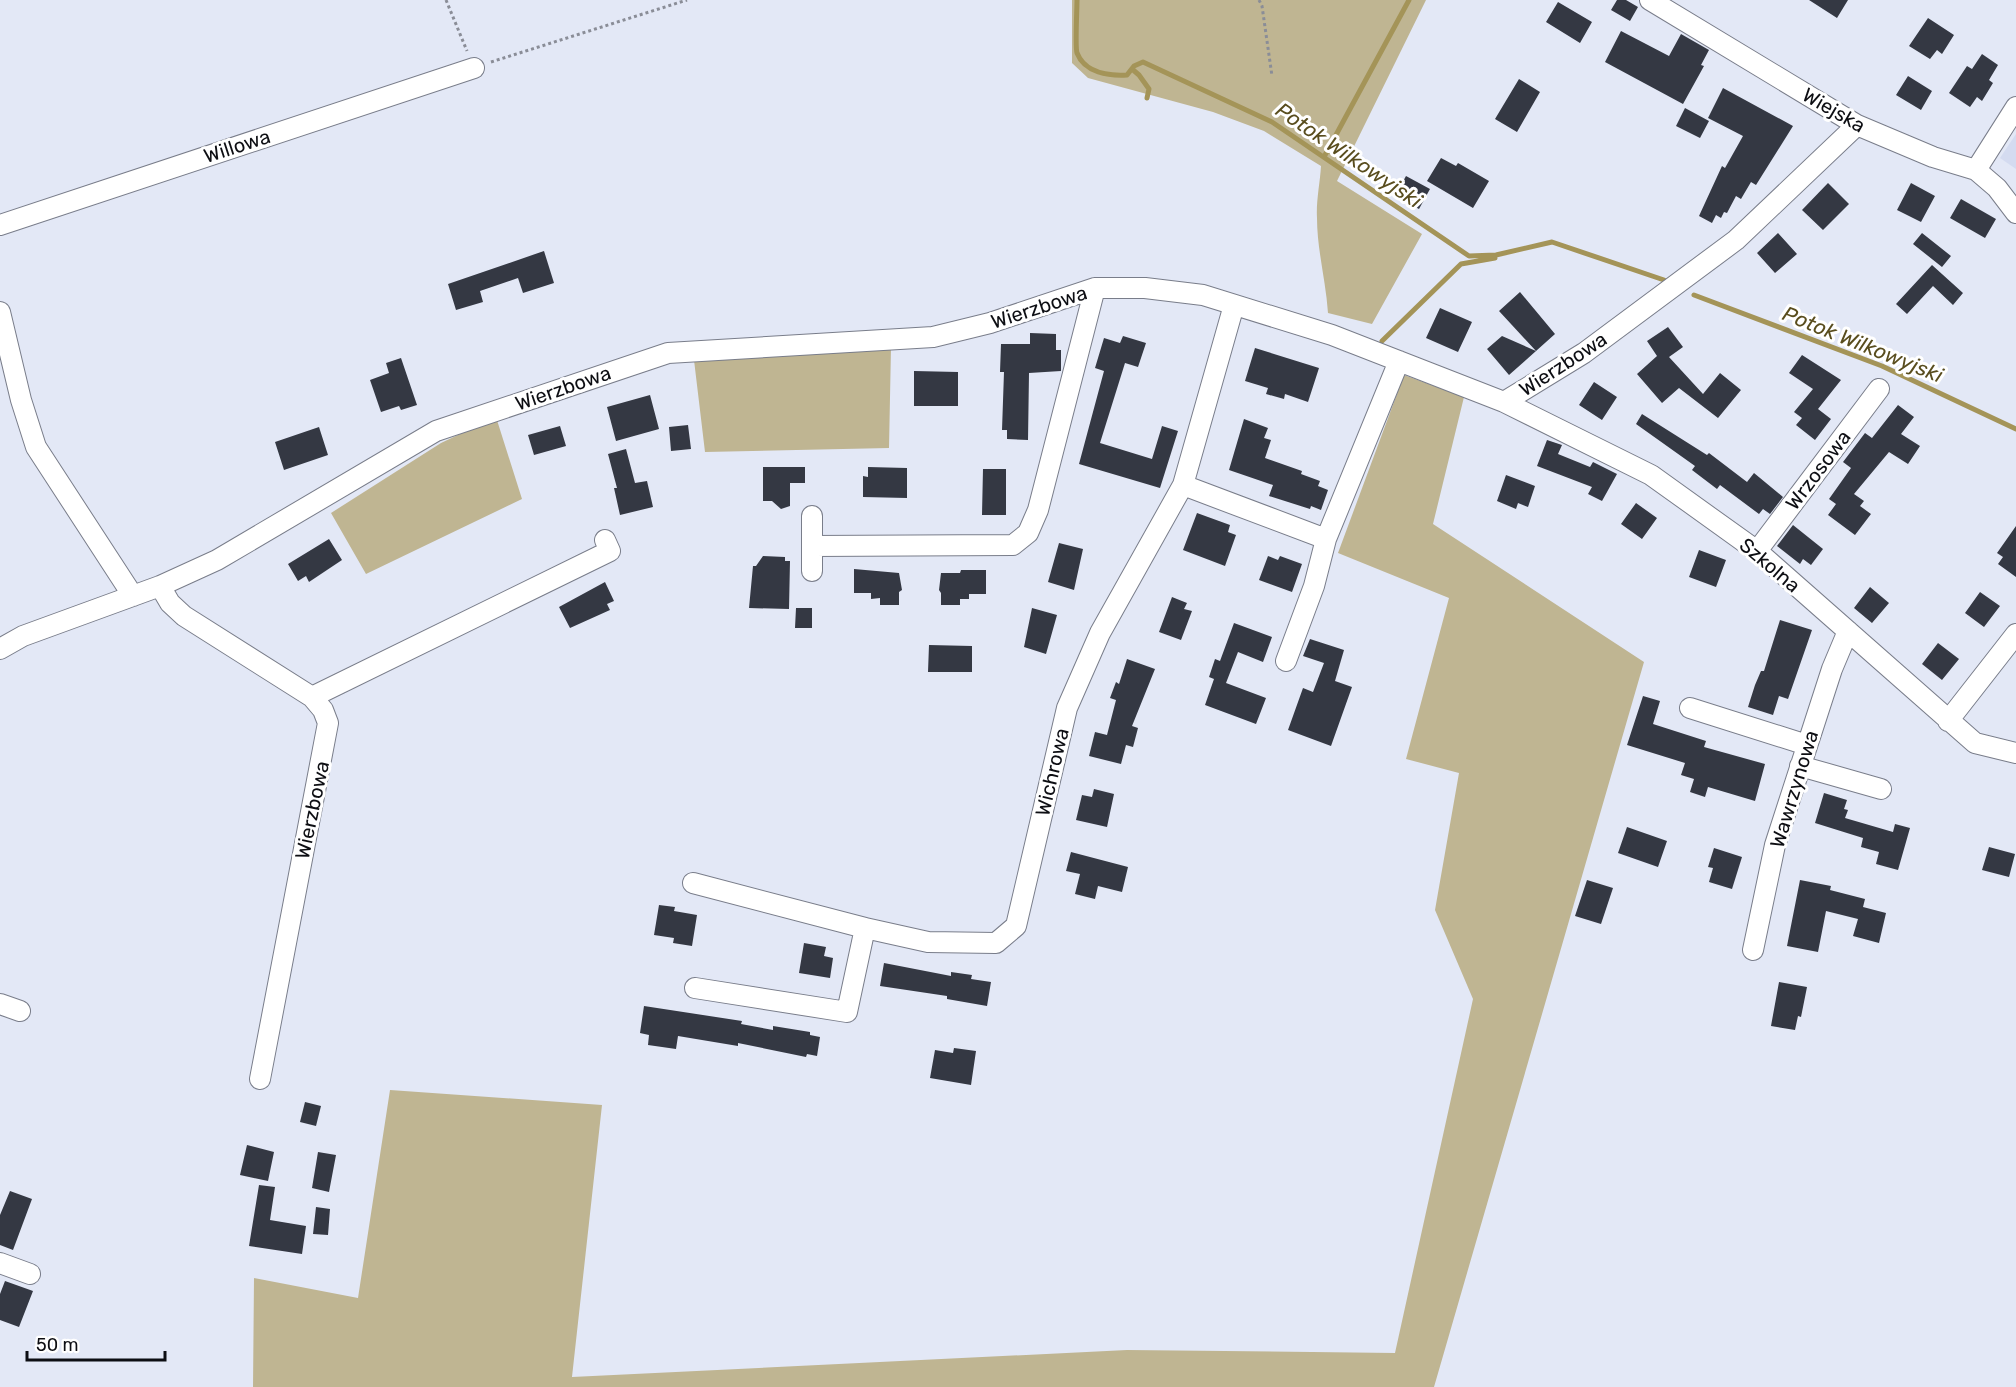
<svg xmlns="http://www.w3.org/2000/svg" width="2016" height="1387" font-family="Rubik,sans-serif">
<rect width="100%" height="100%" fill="#e3e8f6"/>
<!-- built -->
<path fill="#d4dbf0" d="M2016,134V169L2000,158Z"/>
<!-- green -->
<path fill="#bfb592" d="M1072,0H1426L1337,181L1422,234L1372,324L1328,313C1326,281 1317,250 1317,218C1316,201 1320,183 1321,166L1264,131L1213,112L1088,78L1072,63Z
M891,347L889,448L705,452L694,360Z
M1404,375L1464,397L1433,524L1644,662L1434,1387H253L254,1278L358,1298L390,1090L602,1105L572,1377L1127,1350L1395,1353L1473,999L1435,910L1459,773L1406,759L1449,598L1338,553Z
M496,417L522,499L366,574L331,513L441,443Z"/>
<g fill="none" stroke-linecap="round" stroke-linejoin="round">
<!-- stream -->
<path stroke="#a49458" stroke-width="5" d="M1077,0C1077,10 1075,47 1077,53C1085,73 1109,76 1127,75L1134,66L1143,62L1272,122L1469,256L1496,255L1552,242L1664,280
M1132,69L1139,75L1149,89L1147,98
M1324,157L1409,0
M1694,295L1882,366L2016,429
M1382,341L1461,264L1495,258"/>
</g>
<!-- building -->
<path fill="#343843" d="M1617,0H1626L1638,7L1630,21L1611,10Z
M1809,0H1848L1837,18Z
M1558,2L1592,22L1580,43L1546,22Z
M1928,18L1954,35L1942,54L1937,50L1930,59L1909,46Z
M1621,31L1669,56L1681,34L1709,50L1701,65L1704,66L1683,104L1605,62Z
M1982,54L1998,65L1989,80L1993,83L1982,101L1977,97L1970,107L1949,93L1967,66L1972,69Z
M1908,76L1932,91L1921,110L1896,95Z
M1519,79L1540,92L1517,132L1495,119Z
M1723,88L1793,126L1756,185L1751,182L1741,199L1736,196L1727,213L1724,212L1721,218L1716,215L1712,223L1699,216L1722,166L1725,168L1743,136L1708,118Z
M1685,108L1709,121L1700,138L1676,126Z
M1441,158L1456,166L1458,163L1489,181L1473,208L1427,181Z
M1406,176L1430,189L1419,209L1395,196Z
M1828,183L1849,204L1823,230L1802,210Z
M1911,183L1935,196L1921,222L1897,210Z
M1961,199L1996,219L1985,238L1950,218Z
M1778,233L1797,254L1775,273L1757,253Z
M1922,233L1951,256L1942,267L1913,244Z
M544,251L554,283L523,293L518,278L480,291L483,302L456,310L448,284Z
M1932,265L1963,293L1953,305L1933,286L1907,314L1896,304Z
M1520,292L1555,334L1536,351L1499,311Z
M1440,308L1472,322L1458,352L1426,338Z
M1668,327L1683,347L1669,357L1703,394L1720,373L1741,390L1718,418L1679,388L1662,403L1637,374L1657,356L1647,341Z
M1030,333L1056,334V350H1061V371L1029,373L1028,440L1007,439V430H1002L1004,372H1000L1001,344H1030Z
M1123,336L1146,343L1138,367L1125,363L1100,443L1152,459L1162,426L1178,431L1160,488L1079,464L1104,371L1095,368L1104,338L1120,343Z
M1502,336L1536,351L1509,375L1487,349Z
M1255,348L1319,368L1308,402L1285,394L1284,399L1266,394L1268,388L1245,381Z
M1802,355L1841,380L1818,409L1831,419L1815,440L1796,425L1802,418L1794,412L1813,389L1789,373Z
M401,358L417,405L401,410L399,406L381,412L370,380L389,373L386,363Z
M914,371L958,372V406H914Z
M1594,382L1617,397L1602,420L1579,405Z
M650,395L659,429L616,441L607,407Z
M1898,405L1914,417L1901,434L1920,446L1908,464L1889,452L1854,494L1864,501L1860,506L1871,514L1855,535L1828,515L1836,504L1829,499L1851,468L1843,462L1865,433L1872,438Z
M1642,414L1707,455L1709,453L1747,482L1754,473L1783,497L1770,514L1763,509L1759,514L1720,485L1717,489L1692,470L1695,466L1636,424Z
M1244,419L1268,428L1264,438L1271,440L1265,458L1302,471L1301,474L1320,481L1318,486L1328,490L1321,510L1311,506L1310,509L1269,496L1273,485L1229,470Z
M688,425L691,449L671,451L669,427Z
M560,426L566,446L534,455L528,435Z
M319,427L328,455L284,470L275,442Z
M1547,440L1562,445L1558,454L1590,467L1593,462L1617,474L1602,501L1588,494L1592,487L1537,466Z
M626,449L635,483L647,481L653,507L620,515L614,488H617L608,454Z
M763,467H805V483H790V506L781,509L772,501H763Z
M868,467L907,468V498L863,497V476L868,477Z
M983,469H1006V515H982Z
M1506,475L1535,486L1528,507L1518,503L1516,509L1497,501Z
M1636,503L1657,518L1642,539L1621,524Z
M1197,513L1230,525L1228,532L1236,535L1225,566L1183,550Z
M1793,525L1823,549L1811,565L1803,559L1800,564L1777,546Z
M2016,526V577L1998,564L2003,557L1997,553Z
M329,539L342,560L309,582L306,576L298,581L288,564Z
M1059,543L1083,549L1074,590L1048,582Z
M1699,550L1726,560L1716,587L1689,577Z
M763,556L785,557V561H790L789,609L749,608L753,566H756Z
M1268,556L1278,560L1280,556L1302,564L1292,592L1259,580Z
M854,569L899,573L902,590L899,592V605H880V598L871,599V593H854Z
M961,570H986V594H969V599H960V605H941V593L939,590L941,573H960Z
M605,582L614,601L607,604L610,610L570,628L559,607Z
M1870,587L1889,603L1872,623L1854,608Z
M1980,592L2000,606L1984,627L1965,613Z
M1172,597L1187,603L1184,609L1192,611L1181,640L1159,632Z
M796,608H812V628H795Z
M1032,608L1057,615L1046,654L1024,647Z
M1780,620L1812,630L1788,699L1779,696L1773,715L1748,707L1755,685L1761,671H1764Z
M1234,623L1272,637L1263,662L1238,652L1226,683L1266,698L1256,724L1205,705L1214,679L1209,677L1215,659L1220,661Z
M1310,639L1344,650L1335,681L1352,687L1331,746L1288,730L1303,688L1313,692L1324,663L1303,656Z
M1938,643L1959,659L1942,680L1922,664Z
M929,645L972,646V672H928Z
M1127,659L1155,669L1132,726L1138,728L1133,747L1126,745L1121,764L1089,756L1095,732L1107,735L1116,700L1110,698L1116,682L1119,684Z
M1643,696L1660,701L1653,724L1706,741L1704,747L1765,764L1755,801L1708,787L1705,797L1690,792L1694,779L1681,775L1685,763L1627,745Z
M1094,789L1114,794L1107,827L1076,820L1082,795L1092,797Z
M1824,793L1847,800L1844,809L1848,810L1845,818L1893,832L1895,824L1910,828L1898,870L1876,864L1879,852L1861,847L1863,838L1815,823Z
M1627,827L1667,841L1658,867L1618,853Z
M1989,847L2015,854L2009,877L1982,870Z
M1714,848L1742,857L1732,889L1709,882L1713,868L1708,867Z
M1071,852L1128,867L1122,892L1098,886L1095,899L1075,894L1080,874L1066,871Z
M1587,880L1613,888L1601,924L1575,916Z
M1800,880L1831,886L1830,890L1865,899L1863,907L1886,913L1879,943L1853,936L1858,919L1826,911L1818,952L1787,946Z
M659,905L675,907L674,911L697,915L692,946L673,943L674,938L654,935Z
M804,943L826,947L824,956L833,958L830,978L799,973Z
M884,963L951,976V972L972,975L971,979L991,982L987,1006L947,999V996L880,986Z
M1779,982L1807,987L1801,1017L1798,1016L1795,1030L1771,1026Z
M644,1006L742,1021L741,1024L773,1030V1026L810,1032V1035L820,1037L817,1056L807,1054L806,1057L738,1043V1046L678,1036L676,1049L648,1045L649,1035L640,1033Z
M954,1048L976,1051L971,1085L930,1078L935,1050L953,1053Z
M305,1102L321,1106L316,1126L300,1122Z
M247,1145L274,1152L268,1181L240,1175Z
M318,1152L336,1155L329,1192L312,1188Z
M259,1185L275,1187L270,1220L306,1226L302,1254L249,1246Z
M10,1191L32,1199L13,1250L0,1245V1215Z
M316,1207L330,1209L328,1235L313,1234Z
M5,1281L33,1291L19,1327L0,1320V1294Z"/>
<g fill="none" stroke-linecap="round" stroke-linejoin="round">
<!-- minor casing -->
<g stroke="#797d8a" stroke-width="22">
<path id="minor" d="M1650,0L1857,125L1933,157L1976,170L1997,188L2016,213
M1976,170L2016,107
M0,225L474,68
M0,312L21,400L36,447L133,596
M1504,402L1584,353L1736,240L1857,125
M1183,485L1326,539L1399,361
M812,516V571
M812,546L1013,545L1028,533L1038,510L1095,288
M1757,551L1879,389
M160,586L170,603L184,616L312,697L323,710L328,723L260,1079
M0,649L23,636L160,586L217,560L436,431L668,353L933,337L990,323L1095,288H1145L1203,295L1332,335L1504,402L1651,475L1757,551L1975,743L2016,753
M1286,661L1314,586L1326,539
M312,697L610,551L605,540
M1690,708L1807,745
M1948,721L2016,634
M1800,766L1881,789
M693,883L865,928
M1753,950L1775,845L1832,669L1848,631
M695,988L847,1012L865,928L928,942L996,943L1016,926L1067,708L1100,633L1183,485L1234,305
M0,1004L20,1011
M0,1263L30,1274"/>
</g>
<!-- path -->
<path stroke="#8a8d97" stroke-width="3" stroke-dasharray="3 3" stroke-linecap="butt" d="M446,0L467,51
M1259,0L1262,6L1272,76
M491,62L687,0"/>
<!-- minor -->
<use href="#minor" stroke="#fff" stroke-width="20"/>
</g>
<g text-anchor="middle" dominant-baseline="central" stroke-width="6" stroke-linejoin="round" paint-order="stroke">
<!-- street labels -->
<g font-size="20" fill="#0d0e13" stroke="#fff">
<text transform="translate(1834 110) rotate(30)">Wiejska</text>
<text transform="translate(237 146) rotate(-18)">Willowa</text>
<text transform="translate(1039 307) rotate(-18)">Wierzbowa</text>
<text transform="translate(1563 364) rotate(-33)">Wierzbowa</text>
<text transform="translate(563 388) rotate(-19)">Wierzbowa</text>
<text transform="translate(1818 470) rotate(-53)">Wrzosowa</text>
<text transform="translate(1770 565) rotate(40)">Szkolna</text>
<text transform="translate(1052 772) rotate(-77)">Wichrowa</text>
<text transform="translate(1794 789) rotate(-73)">Wawrzynowa</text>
<text transform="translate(312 810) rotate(-78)">Wierzbowa</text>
</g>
<!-- water labels -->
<g font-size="21" font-style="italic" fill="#594d1e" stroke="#fff">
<text transform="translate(1349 155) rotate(34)">Potok Wilkowyjski</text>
<text transform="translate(1863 344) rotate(22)">Potok Wilkowyjski</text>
</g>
</g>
<!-- scale -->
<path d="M27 1351v9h138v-9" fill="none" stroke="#0d0e13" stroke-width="3"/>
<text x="36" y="1351" font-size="18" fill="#0d0e13" stroke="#ffffff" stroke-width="4.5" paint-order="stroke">50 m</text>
</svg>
